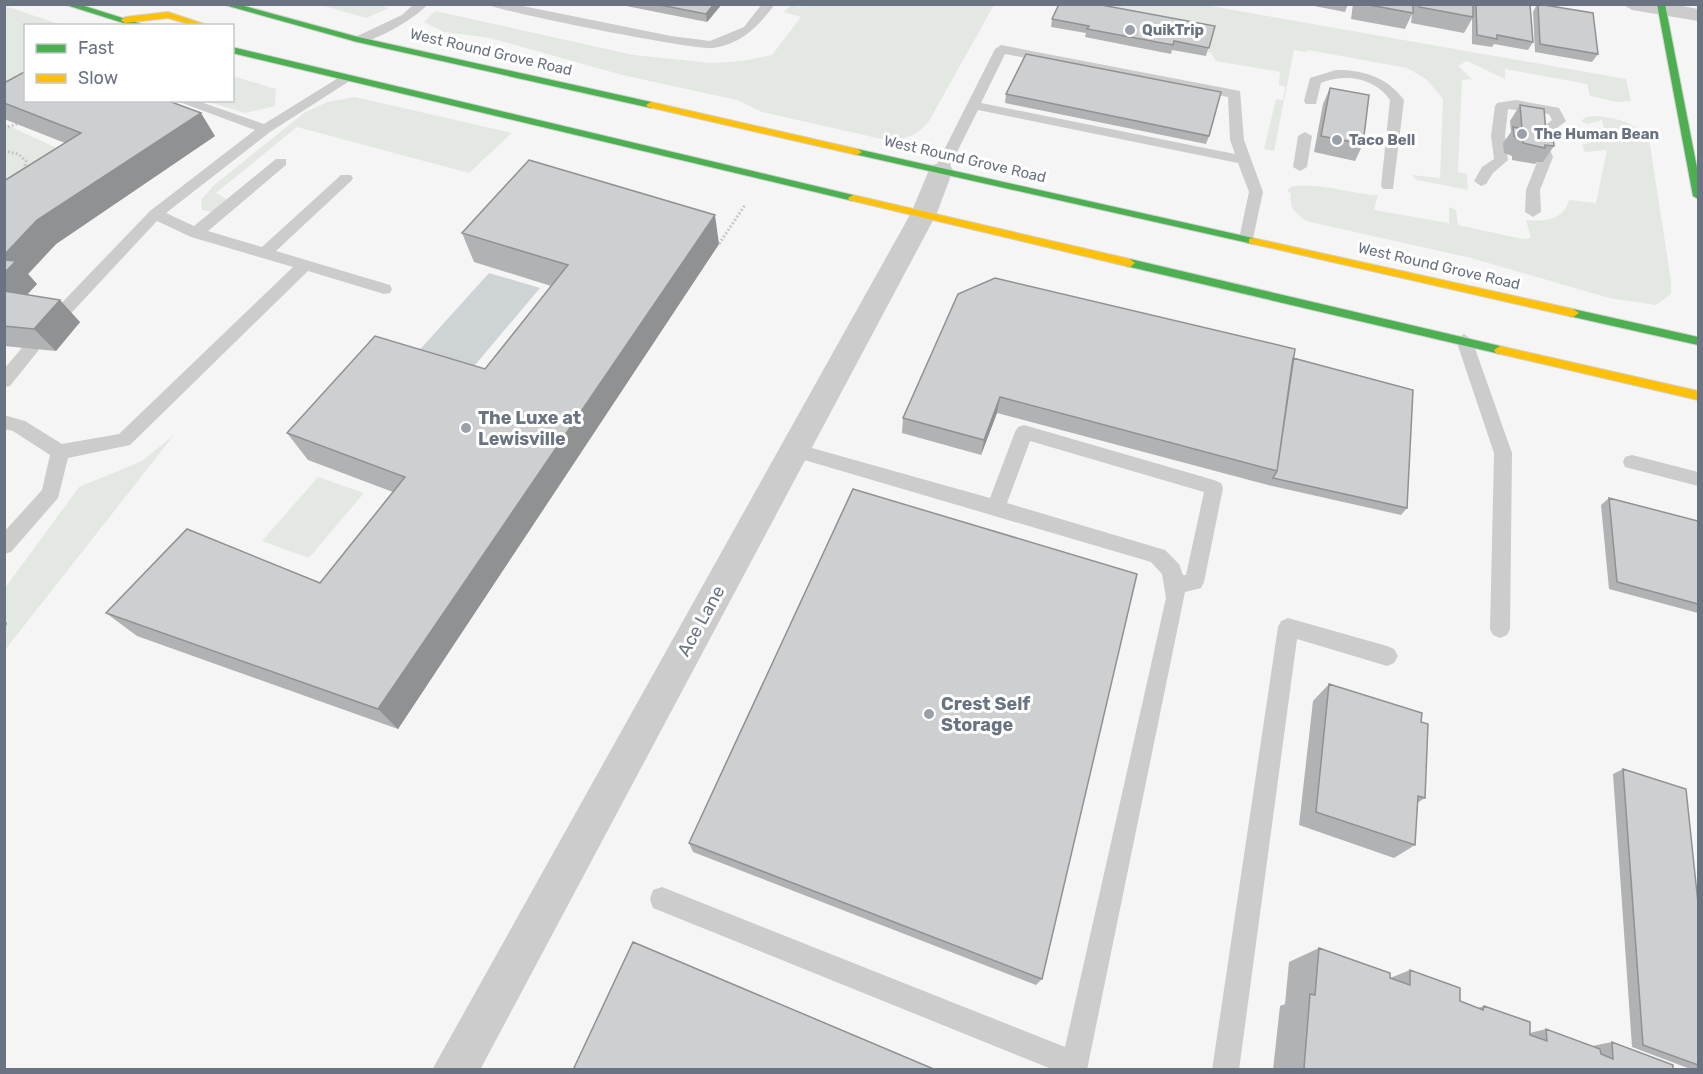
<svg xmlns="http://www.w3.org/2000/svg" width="1703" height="1074" font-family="Rubik,sans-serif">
<rect width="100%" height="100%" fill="#f5f5f5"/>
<!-- green -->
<path fill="#e4e8e3" d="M808,4L994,5L929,121C917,136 905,140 886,140L762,112L737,100L622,75L490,38L444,32L424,22L435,11L634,55L711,63L742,61L772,55L801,17L784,12L791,5L800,7Z
M321,5H380L389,8L366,18Z
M1053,5H1205L1626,79L1631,101L1617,102L1590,96L1587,84L1505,69V79L1467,61L1458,66L1472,79L1462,80L1458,172L1467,174L1468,190L1417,180L1412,175L1440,178L1443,99L1426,79L1407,68L1308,50L1306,52L1294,50L1274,151L1264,149L1276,99L1283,100L1285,87L1279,85L1280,72L1216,61L1211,53Z
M5,6L62,25L26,26L25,77L5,86Z
M233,76L276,89L275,106L245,113L205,101L232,100Z
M355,97L512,133L469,173L297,127L216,193L230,201L217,213L202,210L201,200L213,186L304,113L327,102Z
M1600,116C1619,119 1635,123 1649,138L1671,281V294L1656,305L1609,298L1471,258L1306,221C1294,212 1289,209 1291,193L1287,192L1290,187C1318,181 1349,194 1378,195L1374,210L1449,223V207L1456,210L1458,225L1523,239L1531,238L1526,220C1544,222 1564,220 1569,200L1596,203L1607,150L1585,152L1582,145L1606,138L1602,120L1588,124L1581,121L1586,117Z
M5,124L91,164L5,221Z
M174,435L5,650V588L79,487L142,461Z
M318,477L364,493L309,558L262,541Z"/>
<!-- water -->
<path fill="#ced3d6" d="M489,273L540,288L470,371L415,355Z"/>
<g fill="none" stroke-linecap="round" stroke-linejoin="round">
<!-- fast casing -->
<g stroke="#d1d2d3" stroke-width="2">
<path id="fast" d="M63,4H78L148,26H133Z
M221,4H237L358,37L651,102L656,105L651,108L357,42Z
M1657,4H1665L1698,173V199L1693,196Z
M232,47L853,195L858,198L853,201L232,53Z
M857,149L1253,238L1258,241L1253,244L854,154V150Z
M1130,259L1500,346L1506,350L1500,354L1126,266L1125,263Z
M1573,309L1698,337V345L1569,316L1567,313Z"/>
</g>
<!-- slow casing -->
<g stroke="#d1d2d3" stroke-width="2">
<path id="slow" d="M168,12L210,26H195L168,18L125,23L121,20L125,17Z
M651,102L857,149L862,152L857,155L648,107L646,105Z
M853,195L1130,259L1135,263L1130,267L849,200L848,198Z
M1253,238L1573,309L1579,313L1573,317L1249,243V239Z
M1500,346L1698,391V400L1496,353L1494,350Z"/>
</g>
<!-- path -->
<path stroke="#c9c9ca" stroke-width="3" stroke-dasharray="2 2" stroke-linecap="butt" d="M4,128L17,124
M4,151L18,154L26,161L24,171
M719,244L745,205"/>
<!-- lane -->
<path fill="#cccccd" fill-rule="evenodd" d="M414,4H428C416,18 370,46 353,42L351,39L402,15Z
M486,4H513L671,36L710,41L744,27L762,4H775C759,26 741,44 713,48C697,51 496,11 486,4Z
M1001,45L1240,91L1244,140L1263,192L1252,243L1247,244L1239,239L1249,192L1238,163L978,110L948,170L941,174L936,173L934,170L995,49ZM1005,54L1228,97L1230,140L1235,154L981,103Z
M1336,70C1364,70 1387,77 1404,100L1393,189H1383L1381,186L1390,100C1375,78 1345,73 1321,83L1316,104H1306L1304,101L1310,78Z
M343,75L348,76V82L270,132L166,213L194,226L276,159H286V165L208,231L262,247L341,175H351L353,178L351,181L276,251L390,285L392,289L390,293L384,294L308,271L130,445L68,458L58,498L11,552L4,554V532L42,490L50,455L13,431L4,429V415L25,421L62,444L119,434L293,267L191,237L157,221L62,323H50L48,319L50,315L150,211L255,130L174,100H195L264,124Z
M1516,100L1559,108L1566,121L1548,135V145L1553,157L1540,190L1541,212L1533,217L1525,212L1526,190L1539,157L1534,145V134L1552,120L1549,114L1508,109L1505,136L1508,160L1493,173L1486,184L1481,186L1474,181L1482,167L1494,159L1491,136L1495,106L1497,103Z
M1305,132L1312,136L1307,167L1300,171L1293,167L1298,136Z
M1464,334L1472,340L1512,453L1510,629L1507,635L1500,638L1493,635L1490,629L1494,453L1456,340Z
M32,341L40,347L38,351L10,386L4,387V369L26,343Z
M1024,425L1214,480L1221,483L1223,488L1204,582L1201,588L1185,592L1087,1070H1054L653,908L650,899L653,890L662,887L1065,1047L1166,598L1162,574L1151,562L794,457L788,455L785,450L788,445L794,443L990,498L1015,432L1018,427ZM1030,441L1204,492L1186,575H1183L1179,564L1165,550L1007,503Z
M1632,455L1698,472V486L1625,467L1623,462L1625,457Z
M1288,618L1387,646L1394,649L1398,656L1394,663L1387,666L1297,639L1239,1070H1212L1278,627L1281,621Z"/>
<!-- street -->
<path fill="#cccccd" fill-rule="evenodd" d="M1622,4H1672L1698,9V21L1632,10Z
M941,163L950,165L953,170L937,213L480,1070H432L911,213L929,170L932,165Z"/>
<!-- fast -->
<use href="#fast" fill="#4caf50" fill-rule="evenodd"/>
<!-- slow -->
<use href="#slow" fill="#ffc107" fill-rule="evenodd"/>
</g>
<!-- wall -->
<path fill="#b1b2b3" d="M616,4H722L707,22Z
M1304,4H1348L1345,12Z
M1353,4L1530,5L1533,42L1528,50L1494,44L1492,47L1472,44V19L1464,33L1411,23L1412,14L1405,29L1351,19Z
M1537,4L1598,54L1592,62L1535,52L1533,12Z
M1052,19L1215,26L1206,56L1172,50L1171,54L1085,37L1086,33L1051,27Z
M4,83L215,136L56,244L28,274L37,284L27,294L80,322L56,351L4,346V181L65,143L4,119Z
M1330,88L1363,144L1355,161L1314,152L1323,104Z
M1006,94L1209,136L1206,144L1005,103Z
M1520,105L1546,133L1554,146L1543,162H1537L1535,164L1512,160V156L1504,153L1503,143L1511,132L1510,121Z
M462,233L719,244L398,729L137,636L106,613L320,583L393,492L308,460L287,433L485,369L551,286L474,262Z
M958,294L1293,358L1407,508L1401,515L1268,485L997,413L981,455L902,433L903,418Z
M1609,498L1698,521V613L1609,589L1601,505Z
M1329,684L1421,722L1425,798L1417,803L1415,845L1394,858L1299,825L1313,701Z
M1623,769L1698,903V1070H1693L1632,1047L1613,774Z
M689,843L1042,979L1036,985L693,852Z
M1319,948L1390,978L1410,970L1460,1001L1478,1008L1484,1006L1530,1033L1546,1029L1592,1046L1612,1042L1673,1070H1273L1280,1006L1285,1004L1289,962Z"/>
<!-- shaded-wall -->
<path fill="#909192" d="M714,4H722L707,22L706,14Z
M201,113L215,136L56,244L28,274L37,284L12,311L4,304V255L37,220Z
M715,215L719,244L398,729L378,709Z
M60,300L80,322L56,351L34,329Z
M1000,397L997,413L981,455L984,440Z
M4,621L7,623L4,634Z"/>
<!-- building -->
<path fill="#cecfd0" stroke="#909192" stroke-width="1.5" d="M655,4H714L706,14Z
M1059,4H1096L1215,26L1209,48L1174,41L1173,45L1087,29L1089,26L1052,19Z
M1364,4H1413V13Z
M1419,4H1473V17L1419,7Z
M1476,4L1530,5L1533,42L1497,35V39L1477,35Z
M1538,4L1593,13L1598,54L1540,44Z
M1026,54L1221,92L1209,136L1006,94Z
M26,71V100H166L201,113L37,220L4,255V181L81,133L4,103V83Z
M1330,88L1369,95L1363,144L1321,136Z
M1520,105L1544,109L1546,133L1553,135L1554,146L1545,145V148L1523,143V140L1514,136L1513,127L1522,129Z
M529,160L715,215L378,709L106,613L187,529L320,583L405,477L287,433L375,336L485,369L568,265L462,233Z
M4,260L16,261L4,273Z
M995,278L1295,349L1277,471L1000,397L984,440L903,418L958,294Z
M4,291L60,300L34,329L4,326Z
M1293,358L1413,390L1407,508L1273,478L1277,471Z
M853,489L1137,574L1042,979L689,843Z
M1609,498L1698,521V604L1617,582Z
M1329,684L1422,713L1421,722L1428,724L1425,798L1418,796L1415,845L1316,812Z
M1623,769L1686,789L1698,903V1065L1643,1045Z
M633,942L936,1070H573Z
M1319,948L1390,973V978L1410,985V970L1460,988V1001L1483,1010L1484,1006L1530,1022V1035L1547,1041L1546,1029L1600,1049L1601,1054L1613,1059L1612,1042L1673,1065V1070H1309L1304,1068L1310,994L1315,995Z"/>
<!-- markers -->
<g fill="#9aa0aa" stroke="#fff" stroke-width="2">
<circle cx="1130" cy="30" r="6"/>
<circle cx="1522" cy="134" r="6"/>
<circle cx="1337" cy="140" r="6"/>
<circle cx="466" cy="428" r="6"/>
<circle cx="929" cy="714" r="6"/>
</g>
<g text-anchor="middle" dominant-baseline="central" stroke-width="6" stroke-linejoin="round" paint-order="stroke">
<!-- far-poi labels -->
<g font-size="15" font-weight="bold" fill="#697381" stroke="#fff" text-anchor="start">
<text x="1142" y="30">QuikTrip</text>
<text x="1534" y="134">The Human Bean</text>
<text x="1349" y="140">Taco Bell</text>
</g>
<!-- far-street labels -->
<g font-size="15" fill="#697381" stroke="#fff">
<text transform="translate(491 52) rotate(13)">West Round Grove Road</text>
<text transform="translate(965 159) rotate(13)">West Round Grove Road</text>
<text transform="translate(1439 266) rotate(13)">West Round Grove Road</text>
</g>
<!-- poi labels -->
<g font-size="18" font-weight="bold" fill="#697381" stroke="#fff" text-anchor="start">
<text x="478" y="418">The Luxe at<tspan x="478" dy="21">Lewisville</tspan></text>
<text x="941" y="704">Crest Self<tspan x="941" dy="21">Storage</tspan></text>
</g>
<!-- street labels -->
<g font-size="18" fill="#697381" stroke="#fff">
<text transform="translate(701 621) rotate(-61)">Ace Lane</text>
</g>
</g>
<!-- border -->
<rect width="1703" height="1074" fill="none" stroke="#697381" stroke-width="12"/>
<!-- legend -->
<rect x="24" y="24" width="210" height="78" fill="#ffffff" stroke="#c3c7cd" stroke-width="1.5"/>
<rect x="36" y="44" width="30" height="9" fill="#4caf50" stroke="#c3c7cd" stroke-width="1.5"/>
<text x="78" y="54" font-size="18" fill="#697381">Fast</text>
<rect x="36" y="74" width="30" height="9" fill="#ffc107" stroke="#c3c7cd" stroke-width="1.5"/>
<text x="78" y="84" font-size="18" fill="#697381">Slow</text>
</svg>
